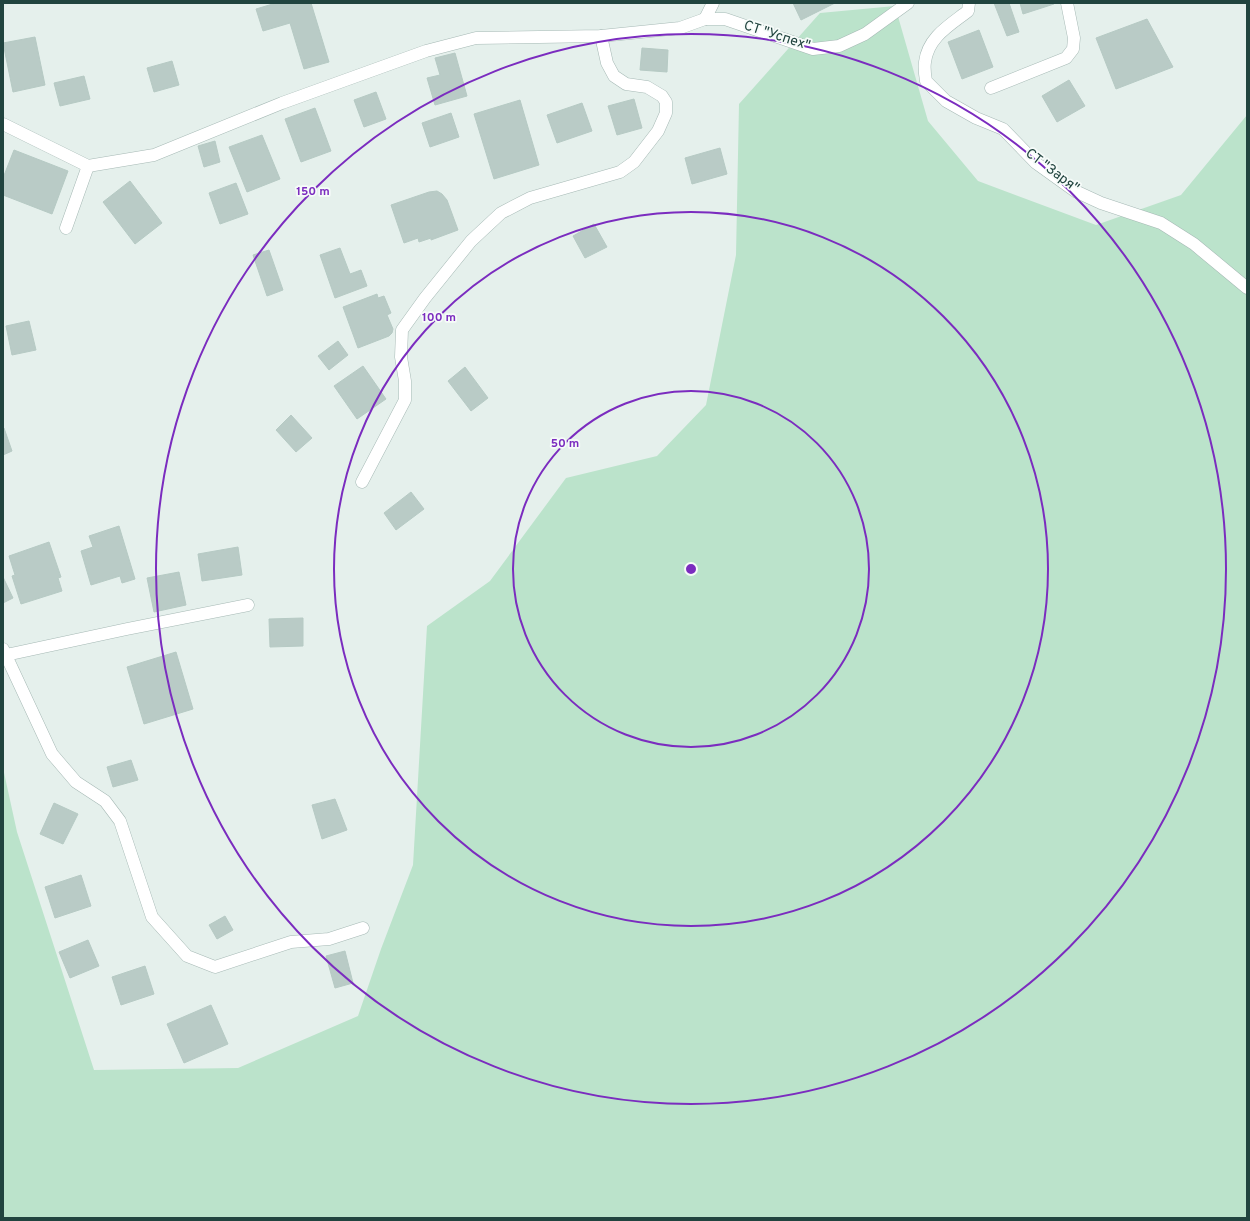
<svg xmlns="http://www.w3.org/2000/svg" width="1250" height="1221" font-family="Overpass,sans-serif">
<rect width="100%" height="100%" fill="#e5f0ec"/>
<!-- green -->
<path fill="#bbe3cb" d="M895,6L928,121L978,181L1096,225L1181,195L1247,115V1218H3V768L17,832L94,1070L238,1068L358,1016L381,949L413,865L427,626L490,581L566,478L657,456L706,405L736,255L739,104L820,13Z"/>
<!-- building -->
<path fill="#b9cbc6" stroke="#b6cac4" d="M276,3H311L329,62L304,69L290,23L263,31L256,9Z
M793,3H835L801,20Z
M994,3H1009L1019,32L1007,36Z
M1020,3H1054V4L1023,14Z
M1147,19L1173,67L1116,89L1096,38Z
M979,30L993,67L962,79L948,42Z
M35,37L45,85L13,92L3,43Z
M642,48L668,50L667,72L640,70Z
M455,53L467,96L435,105L427,78L440,75L435,58Z
M172,61L179,85L154,92L147,68Z
M84,76L90,99L60,106L54,83Z
M1069,80L1085,106L1057,122L1042,96Z
M376,92L386,119L364,127L354,100Z
M634,99L642,128L617,135L608,106Z
M520,100L539,165L494,179L474,114Z
M582,103L592,131L557,143L547,115Z
M315,108L331,151L301,162L285,119Z
M451,113L459,137L430,147L422,123Z
M262,135L280,179L247,192L229,147Z
M215,141L220,162L204,167L198,146Z
M720,148L727,174L692,184L685,158Z
M14,150L68,171L52,214L3,195V178Z
M130,181L162,223L135,244L103,202Z
M236,183L248,214L220,224L209,193Z
M437,191L442,194L447,200L458,230L431,240V238L419,242L418,238L404,243L391,205L429,192Z
M594,224L607,247L585,258L573,236Z
M340,248L350,274L361,270L367,286L335,298L320,255Z
M269,250L283,290L267,296L253,255Z
M377,294L378,298L384,296L391,313L387,315L393,329L392,333L389,336L358,348L343,307Z
M29,321L36,350L12,355L6,326Z
M338,341L348,355L329,370L318,356Z
M363,366L386,399L357,419L334,386Z
M465,367L488,398L471,411L448,381Z
M291,415L312,438L296,452L276,430Z
M4,428L12,451L3,455V429Z
M411,492L424,509L396,530L384,513Z
M119,526L135,579L122,583L120,576L91,585L81,551L93,547L89,536Z
M49,542L61,577L58,578L62,591L21,604L12,576L15,575L9,556Z
M238,547L242,575L202,581L198,554Z
M179,572L186,605L154,612L147,578Z
M3,577L13,598L3,603Z
M303,618V646L270,647L269,619Z
M176,652L193,709L144,724L127,667Z
M131,760L138,780L113,787L107,767Z
M335,799L347,830L322,839L312,805Z
M54,803L78,814L63,844L40,834Z
M81,875L91,906L55,918L45,887Z
M225,916L233,930L217,939L209,925Z
M88,940L99,966L70,978L59,952Z
M345,951L353,983L335,988L326,956Z
M145,966L154,994L121,1005L112,977Z
M211,1005L228,1044L184,1063L167,1024Z"/>
<g fill="none" stroke-linecap="round" stroke-linejoin="round">
<!-- service casing -->
<g stroke="#a6b9b5" stroke-width="13">
<path id="service" d="M969,3L968,11C950,25 928,37 925,62C924,68 925,75 926,81L946,101L976,118L1003,129L1036,163L1075,191L1101,203L1161,223L1194,244L1247,288
M705,19L713,3
M66,228L88,166
M362,482L405,400V381L401,357L402,330L425,298L471,241L501,213L530,198L620,172L634,162L658,131L666,113V102L662,96L647,87L626,84L614,76L607,63L601,36
M3,649L52,754L76,782L105,801L120,821L152,917L187,956L215,967L291,942L329,939L363,928
M6,655L127,629L248,605"/>
</g>
<!-- minor casing -->
<g stroke="#a6b9b5" stroke-width="13">
<path id="minor" d="M991,88L1066,58L1073,49L1074,38L1067,3
M3,124L88,166L154,155L282,103L426,51L476,38L601,36L680,28L705,19H725L813,49L839,46L865,34L908,3"/>
</g>
<!-- service -->
<use href="#service" stroke="#fff" stroke-width="12"/>
<!-- minor -->
<use href="#minor" stroke="#fff" stroke-width="12"/>
</g>
<!-- distance rings -->
<g fill="none" stroke="#7b2cbf" stroke-width="2">
<circle cx="691" cy="569" r="178"/>
<circle cx="691" cy="569" r="357"/>
<circle cx="691" cy="569" r="535"/>
</g>
<g text-anchor="middle" dominant-baseline="central" stroke-width="3.5" stroke-linejoin="round" paint-order="stroke">
<!-- street labels -->
<g font-size="14" fill="#21443f" stroke="#f6fbf9">
<text transform="translate(777 36) rotate(18)">СТ "Успех"</text>
<text transform="translate(1052 171) rotate(37)">СТ "Заря"</text>
</g>
</g>
<circle cx="691" cy="569" r="6" fill="#7b2cbf" stroke="#f6fbf9" stroke-width="2"/>
<g font-size="12" text-anchor="middle" font-weight="bold" fill="#7b2cbf" stroke="#f6fbf9" stroke-width="3.5" stroke-linejoin="round" paint-order="stroke">
<text x="313" y="195">150 m</text>
<text x="439" y="321">100 m</text>
<text x="565" y="447">50 m</text>
</g>
<!-- border -->
<rect width="1250" height="1221" fill="none" stroke="#21443f" stroke-width="8"/>
</svg>
